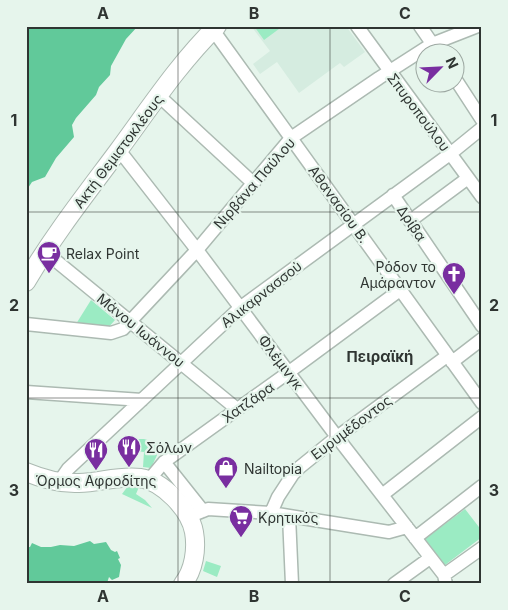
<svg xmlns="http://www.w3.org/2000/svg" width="508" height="610" font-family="Inter,sans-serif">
<rect width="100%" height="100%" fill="#e6f5ec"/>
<!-- built -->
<path fill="#d5ece0" d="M251,26H346L365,52L344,67L340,63L299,93L277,62L260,74L253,64L270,51Z"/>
<!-- green -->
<path fill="#9bebc3" d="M254,26H283L264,40Z
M91,300L115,320L107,329L76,324Z
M130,439H144L158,443L155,452L158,453L151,468L143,467L144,452L125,450V446H129Z
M128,486L139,487L136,494L145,500L152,508L122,494Z
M465,509L482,531V537L445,565L425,539Z
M206,561L221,566L217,577L203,571Z"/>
<!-- water -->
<path fill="#61c99a" d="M26,26H138L126,39L111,66L110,75L99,87L96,95L76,118L72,125L74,137L56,158L45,177L32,182L26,191Z
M90,541L94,544L106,542L111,550L115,552L117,551L120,558L118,559L121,565L119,577L112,580L109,577L107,583L105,584H26V547H30L32,543L41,547H51L60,545L74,546Z"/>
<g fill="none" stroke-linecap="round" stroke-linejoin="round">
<!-- street casing -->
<g stroke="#acbab2" stroke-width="15">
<path id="street" d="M357,26L482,197
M420,26L438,52
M213,30L482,403
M456,80L482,120
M159,96L253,183
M119,150L197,250L337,437L444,575L446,584
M393,195L482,326
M410,221L468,178
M44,251L237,409
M26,324L111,333L123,329L197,250L291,138L379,78L432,44L478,26
M452,362L482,339
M26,392L142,400
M164,462L203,511
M148,481L164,462L289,372L400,290
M59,482L68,469L241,307L450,154L482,128
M382,495L482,417
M271,513L278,497L293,474L300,467L337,437L447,356
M289,516L292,584
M188,517L208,509L271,513L389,532L407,527
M415,538L482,486
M444,575L482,548
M394,584L430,558"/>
</g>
<!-- secondary casing -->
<g stroke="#acbab2" stroke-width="20">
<path id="secondary" d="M26,282C53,236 86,194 118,151C149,109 179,63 217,26
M26,472C43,479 61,484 79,483C99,483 119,475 140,478C163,481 190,510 194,532C197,549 194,570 183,584"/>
</g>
<!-- street -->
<use href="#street" stroke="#fff" stroke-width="12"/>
<!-- secondary -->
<use href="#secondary" stroke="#fff" stroke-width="18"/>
</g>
<!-- grid -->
<path fill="none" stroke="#2f3532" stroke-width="1" stroke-opacity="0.55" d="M178,26V584M330,26V584M26,212H482M26,398H482"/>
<!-- icons -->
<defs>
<g id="cafe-pin" transform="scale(1.25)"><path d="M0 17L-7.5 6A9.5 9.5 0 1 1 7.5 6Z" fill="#792ea0" stroke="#e6f5ec"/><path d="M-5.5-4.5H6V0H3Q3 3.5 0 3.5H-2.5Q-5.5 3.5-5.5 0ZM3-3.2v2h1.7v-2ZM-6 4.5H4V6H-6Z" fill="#fff"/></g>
<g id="church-pin" transform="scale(1.25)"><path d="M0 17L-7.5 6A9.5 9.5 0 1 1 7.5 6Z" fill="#792ea0" stroke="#e6f5ec"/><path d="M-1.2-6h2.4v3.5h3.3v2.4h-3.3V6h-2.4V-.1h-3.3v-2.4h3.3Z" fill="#fff"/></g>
<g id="restaurant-pin" transform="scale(1.25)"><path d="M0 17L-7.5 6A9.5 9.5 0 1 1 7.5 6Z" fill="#792ea0" stroke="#e6f5ec"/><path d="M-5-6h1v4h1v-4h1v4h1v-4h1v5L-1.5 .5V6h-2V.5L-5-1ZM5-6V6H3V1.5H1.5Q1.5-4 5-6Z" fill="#fff"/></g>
<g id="shop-pin" transform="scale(1.25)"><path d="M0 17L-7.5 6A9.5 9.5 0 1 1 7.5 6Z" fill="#792ea0" stroke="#e6f5ec"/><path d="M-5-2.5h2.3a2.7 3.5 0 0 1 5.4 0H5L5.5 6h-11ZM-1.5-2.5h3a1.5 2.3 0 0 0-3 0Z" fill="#fff"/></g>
<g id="supermarket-pin" transform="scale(1.25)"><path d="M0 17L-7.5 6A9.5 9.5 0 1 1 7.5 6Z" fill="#792ea0" stroke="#e6f5ec"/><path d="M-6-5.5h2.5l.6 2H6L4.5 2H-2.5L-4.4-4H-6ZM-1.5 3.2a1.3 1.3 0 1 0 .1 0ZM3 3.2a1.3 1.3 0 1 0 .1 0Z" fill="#fff"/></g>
</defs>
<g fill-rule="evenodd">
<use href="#cafe-pin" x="49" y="253"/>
<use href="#church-pin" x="454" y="274"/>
<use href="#restaurant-pin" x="129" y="447"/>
<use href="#restaurant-pin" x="96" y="450"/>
<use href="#shop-pin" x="226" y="468"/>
<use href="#supermarket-pin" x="241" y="517"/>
</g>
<g text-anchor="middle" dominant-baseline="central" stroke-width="4.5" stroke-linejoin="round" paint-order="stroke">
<!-- street labels -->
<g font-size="14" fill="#2f3532" stroke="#e6f5ec">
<text transform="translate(419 112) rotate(53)">Σπυροπούλου</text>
<text transform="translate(118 151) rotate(-53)">Ακτή Θεμιστοκλέους</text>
<text transform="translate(254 183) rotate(-49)">Νιρβάνα Παύλου</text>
<text transform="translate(339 204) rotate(54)">Αθανασίου Β.</text>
<text transform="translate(412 223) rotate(56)">Δρίβα</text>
<text transform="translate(261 294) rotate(-38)">Αλικαρνασσού</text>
<text transform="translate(141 330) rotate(39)">Μάνου Ιωάννου</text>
<text transform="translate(281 362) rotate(53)">Φλέμινγκ</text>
<text transform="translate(248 402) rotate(-35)">Χατζάρα</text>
<text transform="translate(351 427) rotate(-37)">Ευρυμέδοντος</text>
</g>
<!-- poi labels -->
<g font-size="14" fill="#2f3532" stroke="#e6f5ec" text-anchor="start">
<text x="66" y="253">Relax Point</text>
<text x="436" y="266" text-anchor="end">Ρόδον το<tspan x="436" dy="16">Αμάραντον</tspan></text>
<text x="146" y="447">Σόλων</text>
<text x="244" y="468">Nailtopia</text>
<text x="96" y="480" text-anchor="middle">Όρμος Αφροδίτης</text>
<text x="258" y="517">Κρητικός</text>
</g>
<!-- neighbourhood labels -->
<g font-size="15" font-weight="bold" fill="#2f3532" stroke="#e6f5ec">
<text x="380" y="356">Πειραϊκή</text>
</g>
</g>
<!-- border -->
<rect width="508" height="610" fill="none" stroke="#e6f5ec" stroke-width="55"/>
<!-- north arrow -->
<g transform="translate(440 68) rotate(66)"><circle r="24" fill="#e6f5ec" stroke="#9da8a2"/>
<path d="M0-4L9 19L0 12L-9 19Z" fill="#792ea0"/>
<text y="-8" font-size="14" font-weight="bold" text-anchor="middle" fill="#2f3532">N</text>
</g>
<rect x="28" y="28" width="452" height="554" fill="none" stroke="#2f3532" stroke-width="2"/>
<g font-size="16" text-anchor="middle" font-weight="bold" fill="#2f3532">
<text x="103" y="19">A</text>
<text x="254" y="19">B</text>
<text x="405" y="19">C</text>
<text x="14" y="126">1</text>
<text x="494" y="126">1</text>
<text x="14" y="311">2</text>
<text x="494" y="311">2</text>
<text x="14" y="496">3</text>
<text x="494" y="496">3</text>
<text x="103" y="602">A</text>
<text x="254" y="602">B</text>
<text x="405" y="602">C</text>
</g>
</svg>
